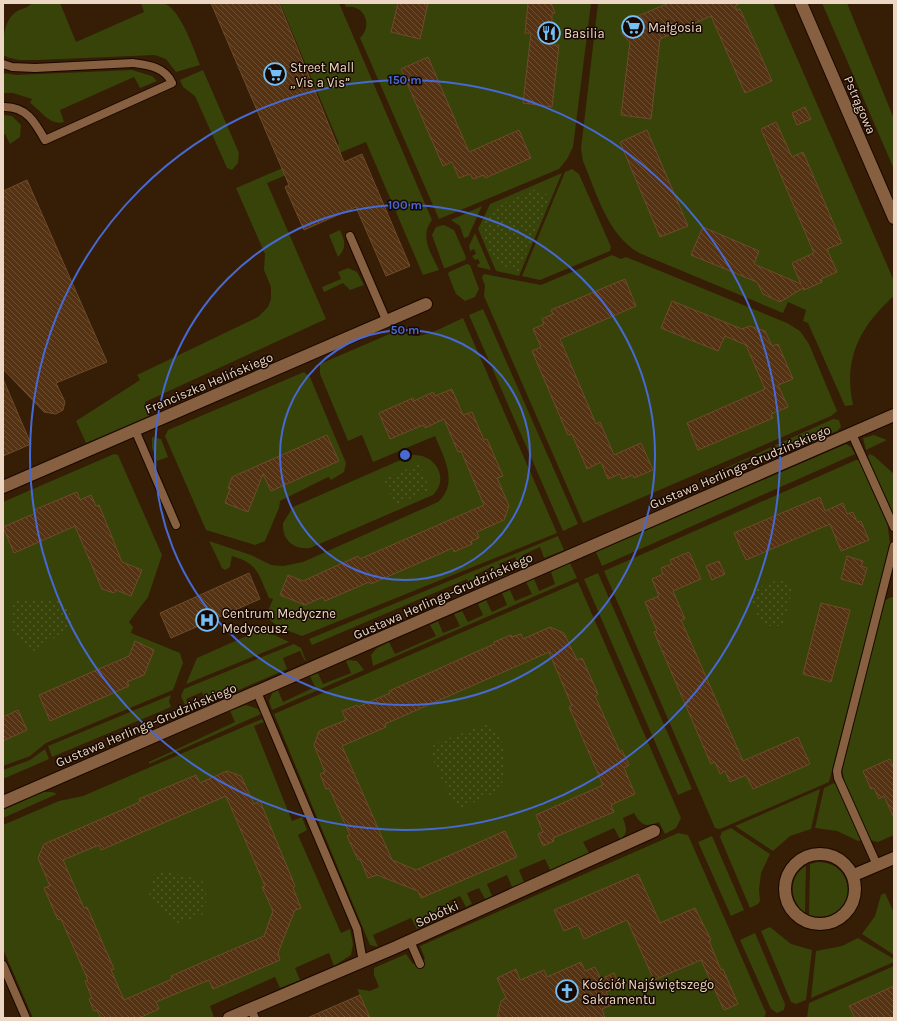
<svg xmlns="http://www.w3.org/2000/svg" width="897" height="1021" font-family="Karla,sans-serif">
<defs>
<pattern id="park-dots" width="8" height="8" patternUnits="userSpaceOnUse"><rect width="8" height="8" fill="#374309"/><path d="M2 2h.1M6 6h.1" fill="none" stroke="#545d2b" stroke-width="1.8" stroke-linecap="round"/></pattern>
<pattern id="building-back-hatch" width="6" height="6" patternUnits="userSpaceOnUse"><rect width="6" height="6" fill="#543212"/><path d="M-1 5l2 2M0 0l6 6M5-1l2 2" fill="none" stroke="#6d4f33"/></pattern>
</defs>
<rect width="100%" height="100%" fill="#361d05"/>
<!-- green -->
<path fill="#374309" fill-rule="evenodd" d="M32,3H60L76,42L144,12L141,3C148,3 157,2 163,3C180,7 194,50 200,65L176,72L166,59L155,55L38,60C25,60 14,61 3,55C3,41 3,21 16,12C21,8 27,9 32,3Z
M280,3H339L432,220C419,237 431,253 439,270L423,275L366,142L267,183L326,319L145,402L149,416L86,443L76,421L140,380L137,375L258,317L268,307L271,299V287L264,270L265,254L236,188L339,144Z
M344,3H591L573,147L567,159L559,169L439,219L360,38C373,26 365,4 346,7Z
M598,3H773L894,281V296C860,326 843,359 853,405L845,406L808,323L803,321L806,310L788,302L783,313L639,253C607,234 597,194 583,161L581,149Z
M822,3H847L894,119V169Z
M132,70L152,76L157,81L140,88L134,77L60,110L64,122C49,126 41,110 30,103L32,99L13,93H3V73L16,75Z
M203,70L239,153L238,163L232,170L227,168L195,96L183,87L180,80Z
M3,115L12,116L21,125L20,137L10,144L5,134H3Z
M572,169L579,174L611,247L610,251L540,280L522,276L565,172Z
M562,173L519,276L496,271L478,229L490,204ZM488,216L495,263C488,246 478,234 488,216Z
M482,206L468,237L464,238L460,226L451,220Z
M444,225L454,230L466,257L465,260L446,268H444L432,235L436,227Z
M340,230C345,241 347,248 338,257L329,235Z
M475,233L491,270L478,267L477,265L480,263L478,259L475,260L472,256L476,254L474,249L470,251L469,246Z
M612,255L621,259L626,257L787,323L800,331L809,344L837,411L831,416L583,523L484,296L485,286L482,277L484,274L541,285Z
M467,264L470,265L479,289L475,297L465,301L456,294L448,274L449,272Z
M348,268L357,272L364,285L350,290L343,283L324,292L322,287L341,279L338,272Z
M483,309L578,524L563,531L469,315Z
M463,318L557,533L302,636C295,633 267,624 268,615C268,610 271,604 273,599L269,598C258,574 259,564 232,556L230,567L225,570L222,568L209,541L251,555L271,565L283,566L303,562L438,502C459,483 444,458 435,436L373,462L362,435L348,441L320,374V364L394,332C402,331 408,336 416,336C431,335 449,324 463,318Z
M304,372L310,377L346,463L344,472L331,480L329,477L326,478L280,501L279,508L265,541L255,545L206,530L165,436L168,430Z
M833,419L839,420L841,427L837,431L797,448L787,443L699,480Z
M874,435L887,440L866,450L863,438Z
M152,437L161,439L168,457L157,461L152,448Z
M846,444L851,447L855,454L602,566L596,552Z
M114,454L118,455L162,555L148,597L129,622L133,627L131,633L180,653L183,663L173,690L46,743L30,756L3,766V502Z
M869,454L874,456L894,474V517L868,457Z
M412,455C435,453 450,478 433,495L310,548C293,550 282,540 283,523L293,507Z
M856,460H859L887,520L890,544L829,782L720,829L715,828L604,571Z
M558,536L564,550L544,558L540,547L523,555L528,565L520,569L515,557L499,564L504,576L496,579L491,567L475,575L479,586L471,589L467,579L312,645L309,639Z
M570,563L577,578L373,666L371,655L377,648L389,642L395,654L436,636L430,625L438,621L443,633L460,626L454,614L462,611L468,622L483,615L478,604L486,600L492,612L507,605L502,593L510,590L515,601L532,594L526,582L534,579L539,591L555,584L551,572Z
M598,573L692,789L678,795L584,579Z
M578,582L681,818L676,828L665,834L659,822C645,828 641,825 634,813L623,818C626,827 629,833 620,839L614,828L583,842L589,853L550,870L545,859L519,870L524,882L512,887L507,875L487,884L492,896L485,899L479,888L467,893L472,904L466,907L460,896L449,901L454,913L448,916L442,905L437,907L442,918L417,929L411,918L373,935L378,947L370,945L274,714Z
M891,597L894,598V835L878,842L869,840L846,788L842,770L884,601Z
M260,630L266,631L289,642L186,684L197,658Z
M294,644L301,648L306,661H305L300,651L283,658L287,669L207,704L202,692L186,699L191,711L188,712L181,696L184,689Z
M348,660L357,661L364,670L272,710L269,701L272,693L278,690L283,702L315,687L310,676L318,673L323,684L351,673L346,661Z
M171,695L169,701L171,707L52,757L48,746Z
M246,705L258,709L261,714L149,764V762L235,722L230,711Z
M262,719L264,722L254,726L292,821L302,817L307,830L298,835L341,933L350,929L353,944L351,955L334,966L329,953L295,968L300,980L280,988L275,977L210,1006L214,1017L213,1018H33L3,949V825L59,801L83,796Z
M45,749L49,759L3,779V770L30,760Z
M834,783L838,787L862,840L858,841L837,831L815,828L824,788Z
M820,789L811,829L790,836L773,851L735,826Z
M43,792H52L57,794L3,818V810Z
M731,828L770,854L761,873L759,890L760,901L758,904L750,908L720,837L722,832Z
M678,833L688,835L766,1013L764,1018H370L357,989L370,991L379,987L374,975V968L406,954L413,964L425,959L420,946Z
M712,836L744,910L731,916L698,842Z
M818,862C862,863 855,927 809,915L810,864Z
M806,866L805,913C789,901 788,876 806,866Z
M885,893L894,913V955L862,934L875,916L881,895Z
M770,927L791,944L812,950L806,1000L796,1004L791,1002L761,931Z
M755,933L785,1004L784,1010L777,1013L771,1009L740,940Z
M858,938L894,959V962L811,998L816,951L842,946Z
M894,966V1018H807L809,1003Z"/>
<!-- park -->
<path fill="url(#park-dots)" d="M536,189L550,196L519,271L495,263C491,254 485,244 483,234C476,209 520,196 536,189Z
M419,464L429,488L426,492L395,505L384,479Z
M782,578L789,583L792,590L783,626H766L761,624L748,592Z
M14,600L61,601C69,609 73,615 71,627L34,651C7,628 10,634 14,600Z
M489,723C511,748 505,759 501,790L461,808L452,802L431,755L434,744Z
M164,871L202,880L207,898L202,915L178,923L155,906L149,896L155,872Z"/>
<!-- building -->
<path fill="url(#building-back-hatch)" stroke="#6e4b2b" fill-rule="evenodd" d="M211,3H279L344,162L362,154L410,266L386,276L356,207L304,230L285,187L289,185Z
M398,3H428L420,39L391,32Z
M528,3H551L555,13L552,14V45H559L552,107L523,103L531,33H525Z
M669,3H741L735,6L737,10L740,9L772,81L745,93L711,16L660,39L651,119L621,115L630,42L622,34L623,21L630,15L638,16Z
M428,57L469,152L519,130L531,158L485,178L484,175L473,179L470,174L459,178L452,162L443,166L401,69Z
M805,107L811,119L797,125L792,113Z
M776,122L792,157L803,152L842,243L827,249L837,272L821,279L822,282L804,290L803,288L780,302L763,294L757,282L691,255L703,227L759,251L754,264L801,284L792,263L814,253L761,129Z
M647,130L688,226L660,237L620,142Z
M27,180L107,362L56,383L65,402L63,410L56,414L44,412L3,369V191Z
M625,279L636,306L560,339L596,424L600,422L614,455L641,443L653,470L634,478L633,475L622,479L620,474L608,479L601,462L587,469L572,434L568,435L532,351L541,347L533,329L544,324L542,319L553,314L551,310Z
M672,301L742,329L750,326L765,331L772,346L778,344L793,379L778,385L788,407L771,414L773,418L698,450L687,423L765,389L746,345L725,336L718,351L661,328Z
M3,379L31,444L3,456Z
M452,389L463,415L472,412L484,440L487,439L503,476L497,478L509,506L504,520L477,532L479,538L471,541L472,544L454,552L453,548L371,584L369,582L325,601L323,597L305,605L280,595L288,575L303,581L358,556L360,559L484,505L461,451L458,452L444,419L425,428L423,425L390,439L379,413L413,398L414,401L433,392L435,396Z
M327,435L339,461L271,491L263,474L248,512L225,503L230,489L228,488L232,477Z
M77,492L80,500L91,495L96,506L99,505L122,562L142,570L131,596L116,590L114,593L102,589L75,526L14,553L3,527L36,513L34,510Z
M820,497L825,511L843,503L847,514L853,512L857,522L861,521L869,540L841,551L830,524L746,560L734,533Z
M689,552L701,579L673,591L685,619L681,620L743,761L798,737L810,764L753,789L746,775L730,782L725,771L720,774L715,762L711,764L654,632L657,631L645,602L659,596L652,579L663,574L661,568L672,564L670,560Z
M847,556L863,561L861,566L867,568L862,585L841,579Z
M719,561L725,574L712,580L706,566Z
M249,573L260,599L171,638L160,613Z
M821,603L850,610L831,682L803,674Z
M550,627L564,633L577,660L582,658L598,694L595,696L620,752L622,750L629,765L624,768L635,794L611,805L614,812L553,838L554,841L543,846L538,834L543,832L536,815L603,785L569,707L572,706L549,652L385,724L386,727L342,746L392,860L416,870L505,831L517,857L421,898L418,891L377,875L368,878L360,859L358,860L347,836L350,835L329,788L326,789L320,774L325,772L314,745L319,731L346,720L342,711L357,705L358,707L390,693L389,691L494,644V642L511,635L512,637L521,634L523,639Z
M135,641L154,650L144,675L127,682L129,686L50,721L39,695L129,656Z
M18,710L27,730L3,741V717Z
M890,759L894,769V818L884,796L879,799L874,788L871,789L863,771Z
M227,771L241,776L254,804L260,801L295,886L293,888L301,908L295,910L283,940L278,953L280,960L213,989L209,980L156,1002L159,1009L139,1018H101L97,1010L94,1011L89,999L92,998L85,981L88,980L61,919L58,920L44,888L50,886L38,858L44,844L140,802L139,799L196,775L200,783ZM226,796L265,886L262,887L273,911L264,936L171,976L172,979L124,1000L111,970L114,969L87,907L84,908L63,860L99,845L101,850Z
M638,874L660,923L695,908L711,940L709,941L721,970L723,969L738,1004L724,1010L701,960L654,980L627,920L584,939L578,925L564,931L554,910Z
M581,962L585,971L595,967L601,979L614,973L620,986L606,992L612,1005L602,1009L605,1018H497L501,1001L506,998L497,978L516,969L520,980L544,970L547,977Z
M894,986V1018H855L849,1006Z
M360,995L370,1018H307Z"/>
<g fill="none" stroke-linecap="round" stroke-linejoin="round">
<!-- service casing -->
<g stroke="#190800" stroke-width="10">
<path id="service" d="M3,64L12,67L35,68L133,63C148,65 165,67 172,83L45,140C35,122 26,106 3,107
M350,236L387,322
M135,430L176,525
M852,434L894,527
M257,692L357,929L363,962
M877,865L838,778L837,771L894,546
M410,941L420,964
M3,965L26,1018
M251,1009L255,1018"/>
</g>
<!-- minor casing -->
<g stroke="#190800" stroke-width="14">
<path id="minor" d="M801,3L894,218
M3,487L426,304
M3,802L894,415
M785 889a35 35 0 1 1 70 0a35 35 0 1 1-70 0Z
M854,875L894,858
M229,1018L394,948L654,831"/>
</g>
<!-- service -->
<use href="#service" stroke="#866041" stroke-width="8"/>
<!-- minor -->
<use href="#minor" stroke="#866041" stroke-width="12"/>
</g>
<!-- distance rings -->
<g fill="none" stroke="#4669d4" stroke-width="2">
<circle cx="405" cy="455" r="125"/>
<circle cx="405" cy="455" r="250"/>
<circle cx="405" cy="455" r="375"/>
</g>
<!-- icons -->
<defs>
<g id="supermarket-ring" transform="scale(1.15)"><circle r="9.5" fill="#170901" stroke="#74c0f6" stroke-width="1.5"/><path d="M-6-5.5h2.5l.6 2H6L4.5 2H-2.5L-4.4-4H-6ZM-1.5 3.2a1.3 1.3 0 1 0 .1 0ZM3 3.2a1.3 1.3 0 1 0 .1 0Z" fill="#74c0f6"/></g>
<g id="restaurant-ring" transform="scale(1.15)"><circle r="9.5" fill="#170901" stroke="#74c0f6" stroke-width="1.5"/><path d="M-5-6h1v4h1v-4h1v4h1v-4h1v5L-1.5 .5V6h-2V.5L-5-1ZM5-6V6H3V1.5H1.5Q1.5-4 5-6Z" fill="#74c0f6"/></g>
<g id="hospital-ring" transform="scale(1.15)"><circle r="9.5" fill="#170901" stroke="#74c0f6" stroke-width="1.5"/><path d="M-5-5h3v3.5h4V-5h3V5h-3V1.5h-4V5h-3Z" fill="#74c0f6"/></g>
<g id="church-ring" transform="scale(1.15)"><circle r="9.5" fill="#170901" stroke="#74c0f6" stroke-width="1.5"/><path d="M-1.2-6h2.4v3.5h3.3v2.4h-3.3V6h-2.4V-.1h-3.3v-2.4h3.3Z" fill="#74c0f6"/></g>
</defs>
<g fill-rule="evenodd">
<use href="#supermarket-ring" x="633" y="27"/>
<use href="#restaurant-ring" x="549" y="33"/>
<use href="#supermarket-ring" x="275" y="74"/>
<use href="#hospital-ring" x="207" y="620"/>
<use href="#church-ring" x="567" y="991"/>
</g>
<g text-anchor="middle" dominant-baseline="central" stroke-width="3" stroke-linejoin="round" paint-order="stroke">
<!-- poi labels -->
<g font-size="13" fill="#ecd7c5" stroke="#170901" text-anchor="start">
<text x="648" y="27">Małgosia</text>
<text x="564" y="33">Basilia</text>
<text x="290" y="67">Street Mall<tspan x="290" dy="15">„Vis a Vis”</tspan></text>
<text x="222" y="613">Centrum Medyczne<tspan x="222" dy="15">Medyceusz</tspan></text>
<text x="582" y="984">Kościół Najświętszego<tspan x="582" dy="15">Sakramentu</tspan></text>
</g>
<!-- street labels -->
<g font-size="13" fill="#ecd7c5" stroke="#170901">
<text transform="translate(860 105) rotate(67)">Pstrągowa</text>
<text transform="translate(209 383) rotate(-23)">Franciszka Helińskiego</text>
<text transform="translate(740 467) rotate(-23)">Gustawa Herlinga-Grudzińskiego</text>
<text transform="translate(443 596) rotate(-24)">Gustawa Herlinga-Grudzińskiego</text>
<text transform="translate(146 725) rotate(-23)">Gustawa Herlinga-Grudzińskiego</text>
<text transform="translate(437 914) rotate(-24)">Sobótki</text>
</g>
</g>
<circle cx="405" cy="455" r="6" fill="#4669d4" stroke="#170901" stroke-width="2"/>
<g font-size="12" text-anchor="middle" font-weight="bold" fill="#4669d4" stroke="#170901" stroke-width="3" stroke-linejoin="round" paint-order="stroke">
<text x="405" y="84">150 m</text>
<text x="405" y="209">100 m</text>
<text x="405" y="334">50 m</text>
</g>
<!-- border -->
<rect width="897" height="1021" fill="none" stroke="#ecd7c5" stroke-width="8"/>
</svg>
